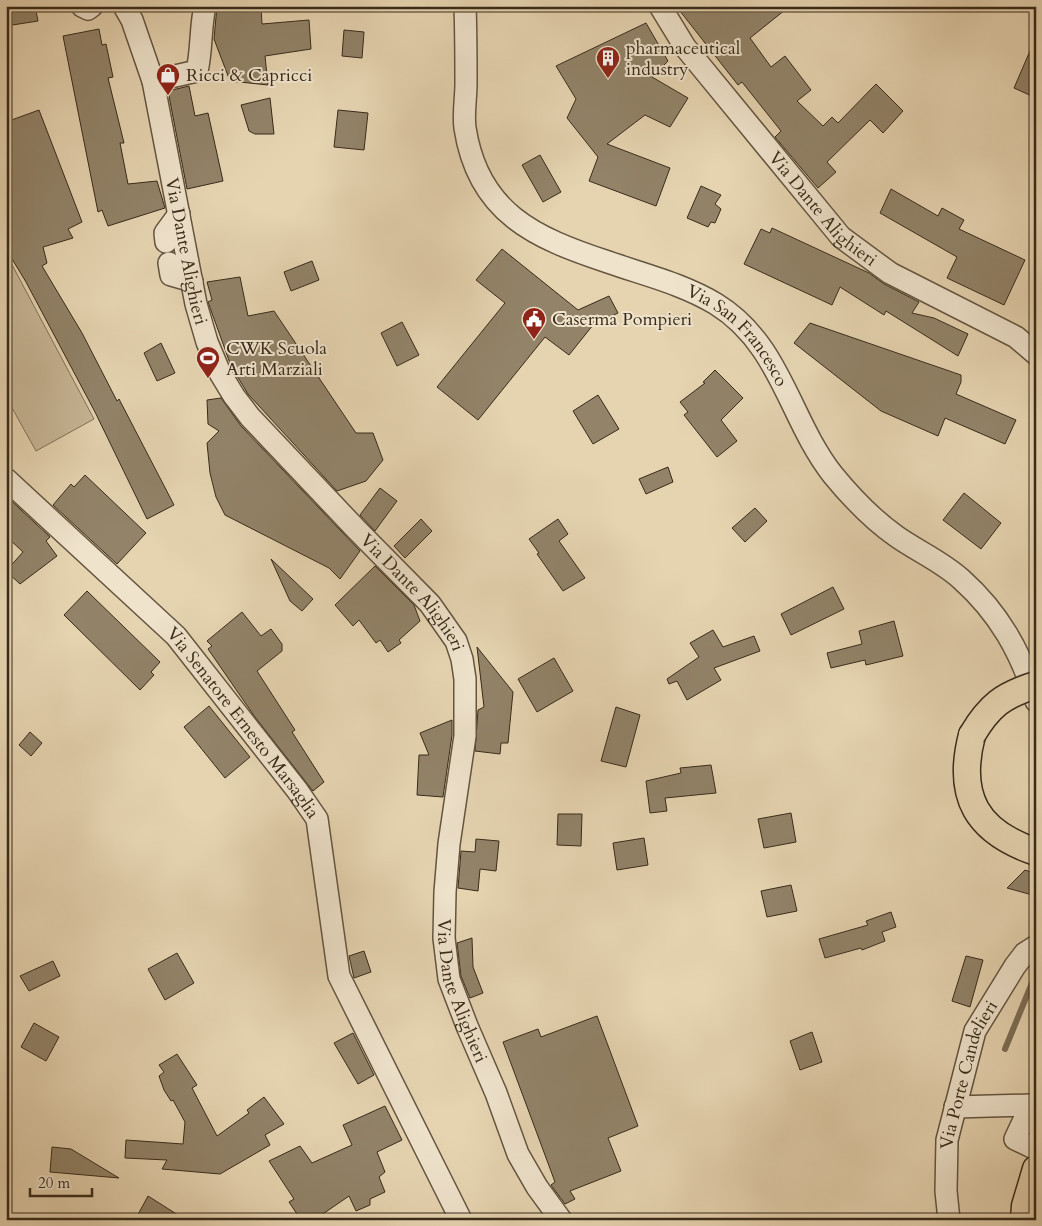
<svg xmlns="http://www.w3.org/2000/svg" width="1042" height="1226" font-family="Cardo,serif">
<rect width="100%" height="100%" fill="#e6d4b1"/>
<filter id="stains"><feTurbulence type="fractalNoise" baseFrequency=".004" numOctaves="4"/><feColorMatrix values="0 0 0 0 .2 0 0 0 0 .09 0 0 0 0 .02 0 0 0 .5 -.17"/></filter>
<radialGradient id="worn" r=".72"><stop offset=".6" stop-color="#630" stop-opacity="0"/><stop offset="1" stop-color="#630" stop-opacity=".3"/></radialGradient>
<!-- green -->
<path fill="#c8b797" stroke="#807158" d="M10,261L94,419L36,451L6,397V263Z"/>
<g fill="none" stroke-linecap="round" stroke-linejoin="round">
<!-- stream -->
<path stroke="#7d6e56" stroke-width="6" d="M1005,1049L1032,983L1036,979"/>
</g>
<!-- building -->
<path fill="#928369" stroke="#382b1a" d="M6,6H35L38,21L6,26Z
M217,6H261L262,24L309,20L311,49L265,56L268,85L230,81L214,39Z
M676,6H790L750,38L771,67L785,56L811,90L797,101L823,126L832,117L838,123L876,84L903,111L883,133L870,120L827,162L836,172L818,188L775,137L781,131L742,82L738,85Z
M646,23L668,61L652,77L688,98L670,127L645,115L607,144L670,168L656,206L589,181L598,157L567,118L576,99L556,66Z
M99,29L102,45L106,44L113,77L108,78L124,143H120L128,184L157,181L165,208L108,226L102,210L98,212L63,36Z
M344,30L364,32L362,58L342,56Z
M1036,37V98L1014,88Z
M189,86L195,116L208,113L223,181L187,189L168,91Z
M270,98L274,134H255L249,131L241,105Z
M39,110L82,222L68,229L73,238L43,247L47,263L42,266L82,333L117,401L119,399L174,505L147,519L95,412L26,282L6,249V122Z
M338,110L368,113L364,150L334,147Z
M540,155L561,192L543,202L522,165Z
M701,186L721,195L715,204L721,209L715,223L711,222L708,227L687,218Z
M891,189L938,216L942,208L964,220L959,229L1025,260L1004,305L947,278L957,257L880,213Z
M772,228L869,273L884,284L919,302L912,313L934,318L968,334L958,356L886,311L884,315L840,287L832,305L744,264L761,229L770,233Z
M502,249L578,310L609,296L618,313L593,325L569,355L545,337L478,420L437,387L505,303L476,280Z
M312,261L319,280L291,291L284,272Z
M240,277L248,316L274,311L356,433H373L383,460L366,481L337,491L248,394L231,366L208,302L212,300L207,282Z
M402,322L419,355L397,366L381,333Z
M810,323L961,375V382L956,394L1016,420L1005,444L945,418L938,436L881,411L794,343Z
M161,343L175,373L157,381L144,353Z
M715,370L743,398L721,420L737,441L717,457L684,415L688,412L680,402L705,383L703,382Z
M598,395L619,429L593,444L573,411Z
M221,398L241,426L360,551L340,579L329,568L225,515L216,497L210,473L207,443L219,431L208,424L207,400Z
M668,467L673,482L646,494L639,479Z
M85,475L146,533L117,564L53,505L71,484L74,487Z
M380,488L397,501L375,531L360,515Z
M964,493L1001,523L981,549L943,520Z
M6,496L50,537L46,541L57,556L20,584L6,571L23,552L6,536Z
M755,508L767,521L745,542L732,528Z
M421,519L432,531L405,558L394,546Z
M558,519L568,534L559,541L585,578L563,591L537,554L539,553L529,539Z
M271,559L313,599L302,611L290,601Z
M375,566L414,605L420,621L399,640L401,643L388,652L380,640L376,643L359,620L353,626L335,605Z
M833,587L844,609L791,635L781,614Z
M87,591L160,662L151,672L154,675L140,690L64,615Z
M242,612L261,636L271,629L282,644V651L257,671L295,730L292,732L324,782L313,791L255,717L208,649L212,646L207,641Z
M894,621L903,656L866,665L865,660L831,668L827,653L862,644L859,631Z
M713,630L723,647L754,636L760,651L714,668L721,680L687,700L677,681L669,684L667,679L699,657L690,643Z
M477,647L513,692L508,743H501L500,754L475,751L478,710L484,707Z
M554,658L573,691L537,712L518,679Z
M209,706L250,757L225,778L184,727Z
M616,707L640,715L626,767L601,761Z
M452,720V735L443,797L417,795L419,755H429L420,733Z
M30,732L42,743L31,756L19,745Z
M711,765L716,793L665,798L667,811L650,813L646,781L681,773L680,768Z
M791,813L796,842L764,848L758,819Z
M558,814H582L581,846L557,845Z
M644,838L648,865L617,870L613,843Z
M476,839L499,841L496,871L480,869L478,891L458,888L461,851L475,852Z
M1025,870L1036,874V896L1007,888Z
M791,885L797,911L767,917L761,891Z
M891,912L896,927L882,932L885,941L862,950L861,948L825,958L819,939L868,925L866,921Z
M472,938L473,967L483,993L470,998L461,976L457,943Z
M364,951L371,972L354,978L349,956Z
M177,953L194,983L165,1000L148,969Z
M966,956L983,960L970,1007L952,1001Z
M53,961L60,976L29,991L20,976Z
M597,1016L638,1126L608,1138L621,1171L570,1191L575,1199L565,1204L551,1185L555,1182L503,1042L538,1029L541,1037Z
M34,1023L59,1037L46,1061L21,1047Z
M812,1032L822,1062L800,1070L790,1041Z
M353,1033L374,1075L358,1084L334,1043Z
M177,1054L197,1085L192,1088L217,1136L249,1113L247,1110L264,1097L284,1124L265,1135L270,1145L220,1174L162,1169L167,1160L125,1158L126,1140L183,1144L185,1122L173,1100L171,1101L164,1090L159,1076L164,1072L159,1065Z
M385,1106L402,1140L377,1152L385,1172L379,1177L385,1192L370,1199V1205L356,1211L349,1196L314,1220H301L289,1202L294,1199L269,1161L300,1146L312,1163L352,1145L343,1125Z
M52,1147L71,1149L119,1178L50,1172Z
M148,1196L186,1220H135Z"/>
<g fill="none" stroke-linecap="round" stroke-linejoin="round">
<!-- minor casing -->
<g stroke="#645540" stroke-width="24">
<g id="minor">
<path d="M82,6L88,9L92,6"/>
<path id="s1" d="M124,6L132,20L153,81L196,304L207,342L220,373L234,396L250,417L356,529L430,604L456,641L462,659L465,679V736L449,844L445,892L444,938L449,979L467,1026L496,1093L518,1154L537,1187L561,1220"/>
<path id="s2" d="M465,6C466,32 466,58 466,84C466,98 463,114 465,128C478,213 535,238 608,262C645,275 683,284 716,304C781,344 789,419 833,475C851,497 872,519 896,536C917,551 941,561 961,579C999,613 1021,652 1036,701"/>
<path id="s3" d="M660,6L685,47L841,237L890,273L1016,337L1036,354"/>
<path d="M153,81L197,71C202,50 200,28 205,6"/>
<path d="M166,242L165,233L179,214"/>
<path d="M169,263L171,275L192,281"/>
<path id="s4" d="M6,479L176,636L297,790L317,819L339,976L461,1220"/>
<path d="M955,1107L1031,1105L1015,1139L1036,1149"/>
<path id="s5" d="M949,1220L946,1191L947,1140L975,1031L1015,966L1025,953L1036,946"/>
</g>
</g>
<!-- major casing -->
<g stroke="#382b1a" stroke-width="29">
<path id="major" d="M972,735C956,797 977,832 1036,852
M1024,1220L1025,1206L1036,1169"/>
</g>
<!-- minor -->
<use href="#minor" stroke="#efe3cc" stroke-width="21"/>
<!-- major -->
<use href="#major" stroke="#e6d4b1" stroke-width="26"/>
<!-- major-bridge casing -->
<g stroke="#382b1a" stroke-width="29" stroke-linecap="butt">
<path id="major-bridge" d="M972,735C989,706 1003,695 1036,685"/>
</g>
<!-- major-bridge -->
<use href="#major-bridge" stroke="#e6d4b1" stroke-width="26"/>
</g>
<!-- icons -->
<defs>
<g id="building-pin" transform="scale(1.25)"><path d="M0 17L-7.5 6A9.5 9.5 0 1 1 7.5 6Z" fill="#8f2418" stroke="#efe3cc"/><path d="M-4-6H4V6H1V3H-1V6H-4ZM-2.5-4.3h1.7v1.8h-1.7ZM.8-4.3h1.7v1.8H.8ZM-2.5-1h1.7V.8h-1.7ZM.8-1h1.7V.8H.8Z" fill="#fff"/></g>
<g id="shop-pin" transform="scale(1.25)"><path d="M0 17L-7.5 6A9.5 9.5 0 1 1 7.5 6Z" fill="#8f2418" stroke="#efe3cc"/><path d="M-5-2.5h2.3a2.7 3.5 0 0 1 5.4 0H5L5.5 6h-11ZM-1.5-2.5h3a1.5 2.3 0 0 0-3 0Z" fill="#fff"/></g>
<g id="civic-pin" transform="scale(1.25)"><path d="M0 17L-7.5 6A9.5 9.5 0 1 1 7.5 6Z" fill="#8f2418" stroke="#efe3cc"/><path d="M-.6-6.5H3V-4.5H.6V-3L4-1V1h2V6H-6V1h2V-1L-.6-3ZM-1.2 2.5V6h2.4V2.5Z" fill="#fff"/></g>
<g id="stadium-pin" transform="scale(1.25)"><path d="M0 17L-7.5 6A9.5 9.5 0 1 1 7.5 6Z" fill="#8f2418" stroke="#efe3cc"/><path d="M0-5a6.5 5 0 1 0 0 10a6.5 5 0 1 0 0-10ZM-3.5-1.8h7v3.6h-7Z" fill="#fff"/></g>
</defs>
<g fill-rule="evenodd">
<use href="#building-pin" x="608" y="58"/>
<use href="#shop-pin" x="168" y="75"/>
<use href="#civic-pin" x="534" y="319"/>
<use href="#stadium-pin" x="208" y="358"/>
</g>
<g text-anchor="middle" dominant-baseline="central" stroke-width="4" stroke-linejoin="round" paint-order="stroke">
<!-- poi labels -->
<g font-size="18" fill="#382b1a" stroke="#efe3cc" text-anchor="start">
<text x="626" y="48">pharmaceutical<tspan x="626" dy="21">industry</tspan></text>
<text x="186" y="75">Ricci &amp; Capricci</text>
<text x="552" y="319">Caserma Pompieri</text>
<text x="226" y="348">CWK Scuola<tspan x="226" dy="21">Arti Marziali</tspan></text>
</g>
<!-- street labels -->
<g font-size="18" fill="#382b1a" stroke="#efe3cc">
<text stroke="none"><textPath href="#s3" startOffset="261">Via Dante Alighieri</textPath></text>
<text stroke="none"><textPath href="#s1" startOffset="254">Via Dante Alighieri</textPath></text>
<text stroke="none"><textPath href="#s2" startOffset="485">Via San Francesco</textPath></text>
<text stroke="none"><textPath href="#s1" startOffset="674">Via Dante Alighieri</textPath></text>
<text stroke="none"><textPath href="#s4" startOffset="341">Via Senatore Ernesto Marsaglia</textPath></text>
<text stroke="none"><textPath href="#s1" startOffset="1094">Via Dante Alighieri</textPath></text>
<text stroke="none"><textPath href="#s5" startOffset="149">Via Porte Candelieri</textPath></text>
</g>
</g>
<!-- margin -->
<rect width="1042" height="1226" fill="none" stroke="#e6d4b1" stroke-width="25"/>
<rect x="8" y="8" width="1027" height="1211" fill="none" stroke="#382b1a" stroke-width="2.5"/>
<rect x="12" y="12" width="1017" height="1201" fill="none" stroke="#382b1a"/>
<!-- scale -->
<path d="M30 1188v8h62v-8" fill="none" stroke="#382b1a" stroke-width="2.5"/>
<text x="38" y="1188" font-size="15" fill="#382b1a" stroke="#efe3cc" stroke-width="4" paint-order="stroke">20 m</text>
<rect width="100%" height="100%" filter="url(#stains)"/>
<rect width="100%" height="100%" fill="url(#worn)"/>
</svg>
